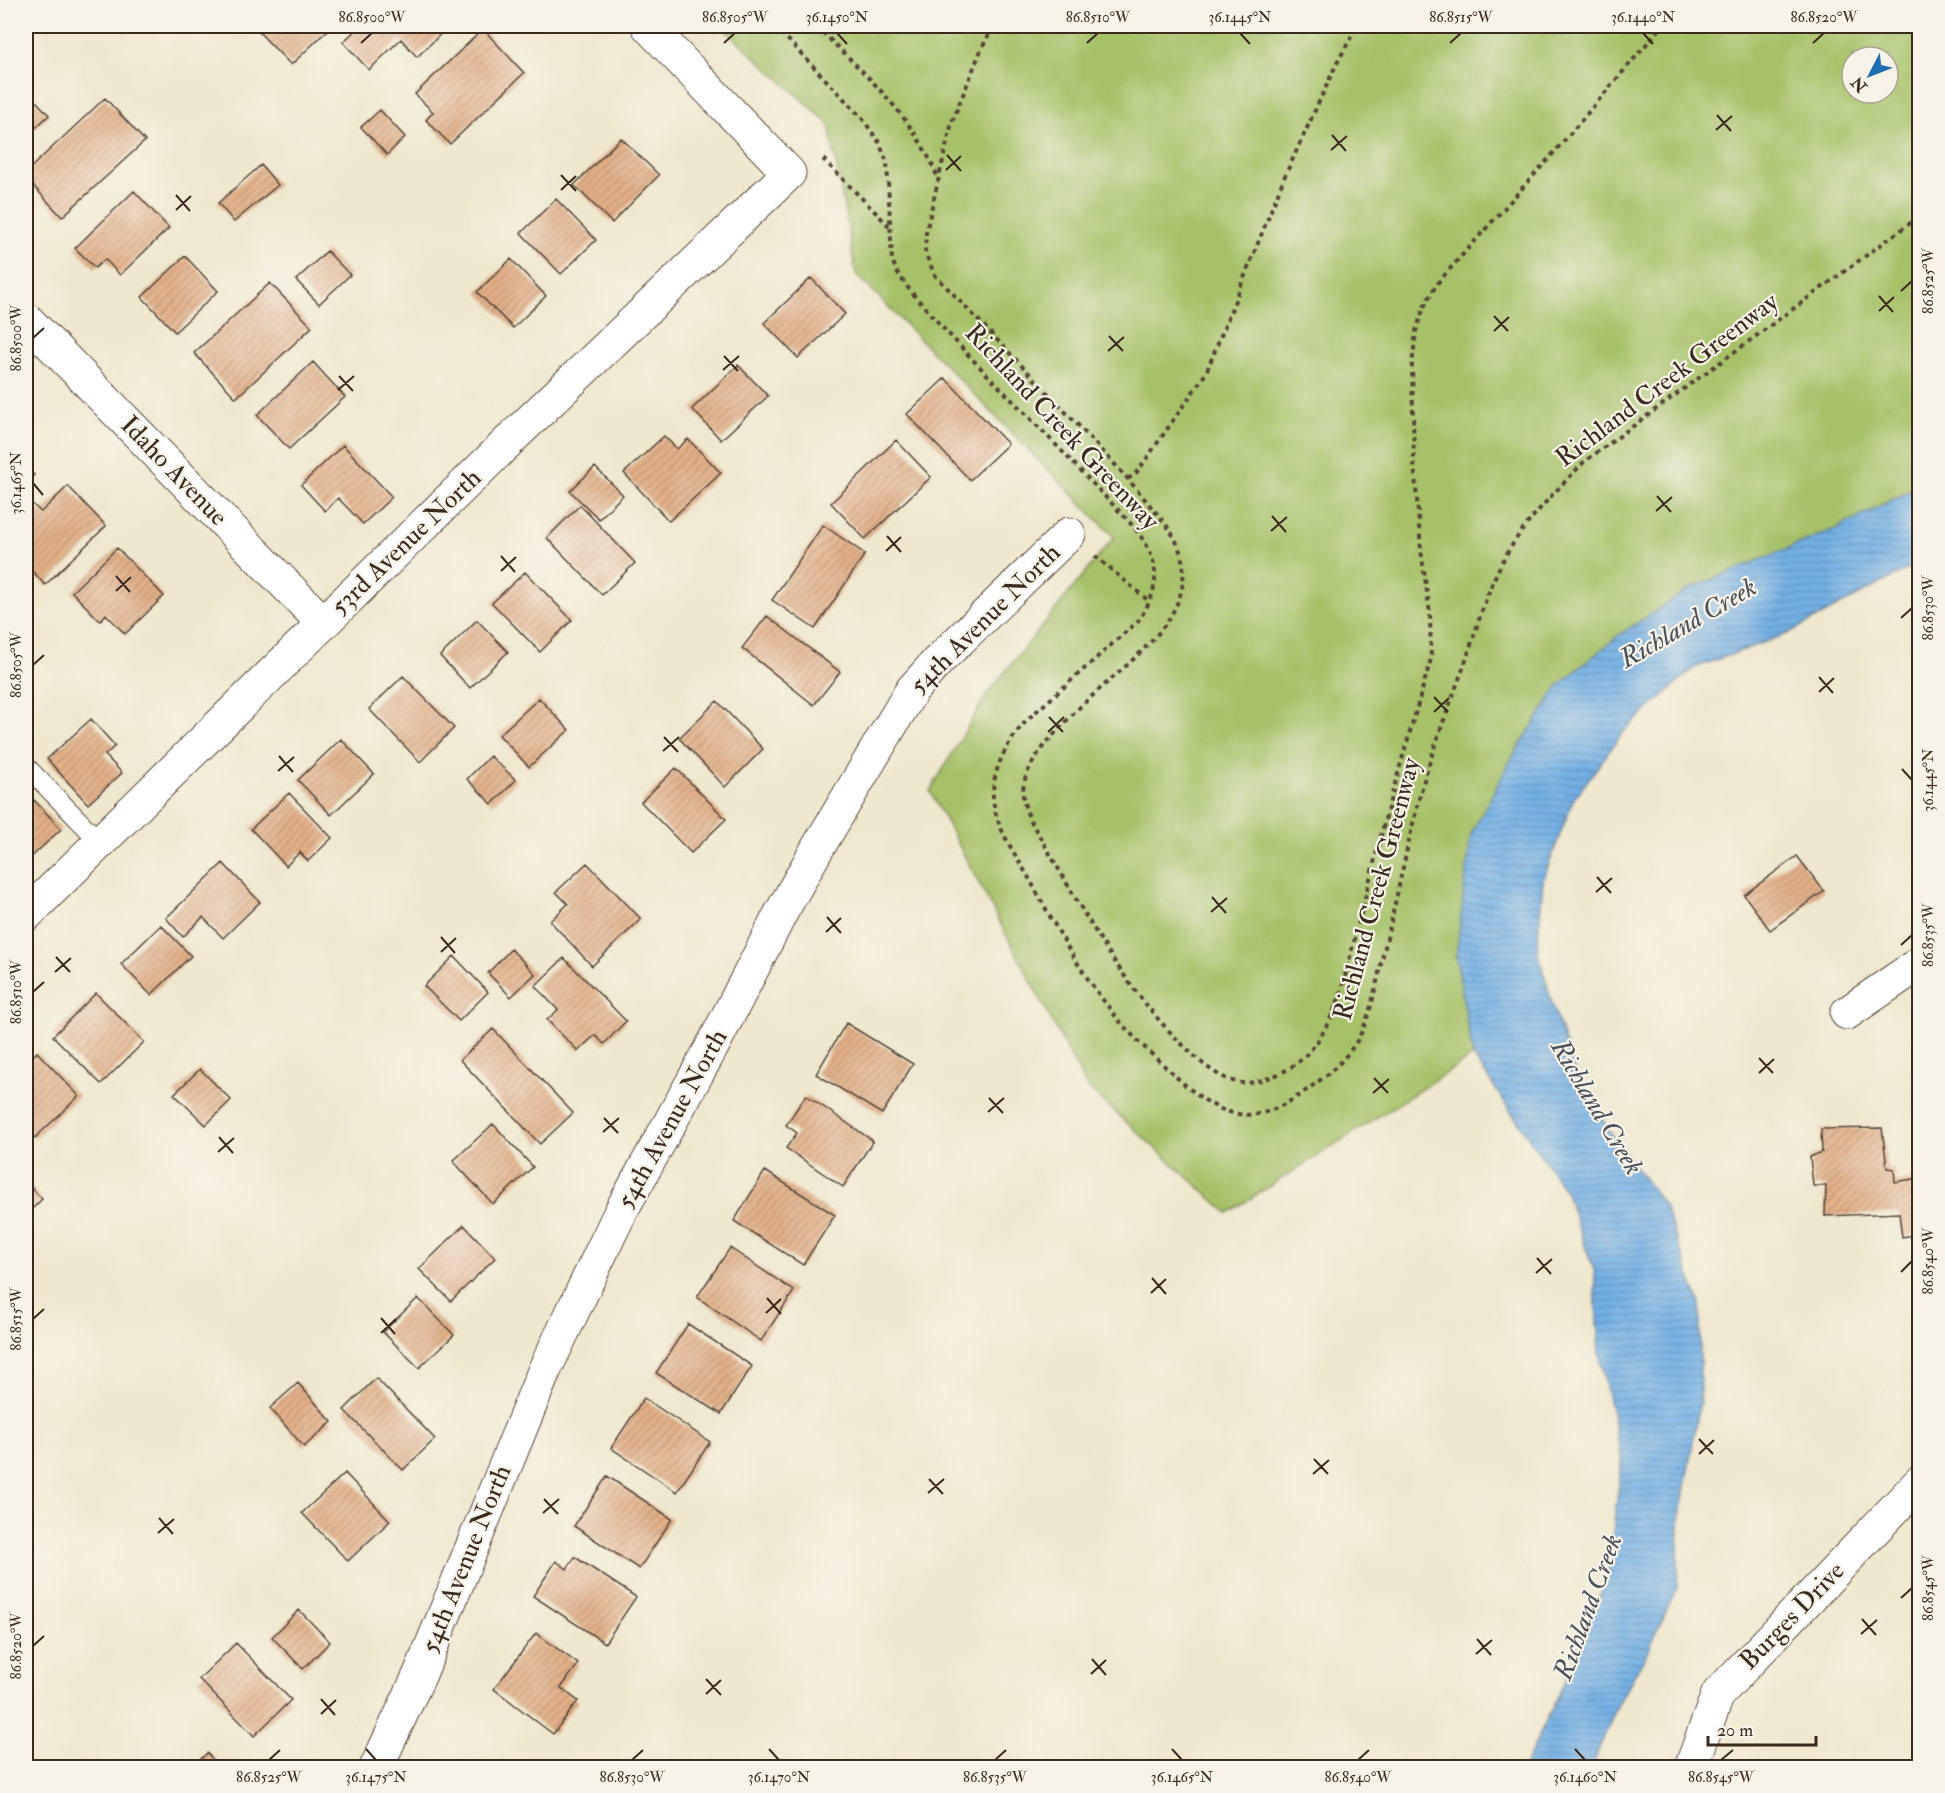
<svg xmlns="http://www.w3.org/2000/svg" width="1945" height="1793" font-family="'IM FELL Double Pica',serif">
<defs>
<pattern id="water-rules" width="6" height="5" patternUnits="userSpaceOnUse" patternTransform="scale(1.5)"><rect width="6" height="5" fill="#73b0e5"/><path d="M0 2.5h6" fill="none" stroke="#608fb9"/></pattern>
<pattern id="building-hatch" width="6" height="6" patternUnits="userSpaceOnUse" patternTransform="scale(1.5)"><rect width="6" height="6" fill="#e3b189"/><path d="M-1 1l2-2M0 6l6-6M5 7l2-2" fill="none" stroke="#b9906f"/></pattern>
</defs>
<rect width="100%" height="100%" fill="#f7f3e8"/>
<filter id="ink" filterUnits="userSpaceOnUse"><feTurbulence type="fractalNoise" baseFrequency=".0167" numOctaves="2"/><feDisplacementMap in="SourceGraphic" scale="12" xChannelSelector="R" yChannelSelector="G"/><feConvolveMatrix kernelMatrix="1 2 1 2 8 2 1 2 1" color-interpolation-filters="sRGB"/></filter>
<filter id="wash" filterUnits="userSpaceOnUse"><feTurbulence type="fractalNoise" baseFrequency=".008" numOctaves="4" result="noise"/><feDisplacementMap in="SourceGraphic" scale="24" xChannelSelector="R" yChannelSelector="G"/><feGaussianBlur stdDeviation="1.35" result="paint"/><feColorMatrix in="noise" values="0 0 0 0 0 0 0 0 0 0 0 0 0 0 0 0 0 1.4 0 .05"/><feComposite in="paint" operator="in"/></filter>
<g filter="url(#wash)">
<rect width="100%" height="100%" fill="#efe7ce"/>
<!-- grass -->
<path fill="#a6c168" stroke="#707643" stroke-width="1.5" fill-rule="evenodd" d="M721,26H1919V486L1840,527L1691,588L1456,955L1473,1056L1228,1213L1087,1087L930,791L988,693L1114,537L856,274L829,124ZM1852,57H1888V93H1852Z"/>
<!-- water -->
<path fill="url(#water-rules)" stroke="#576d82" stroke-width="1.5" d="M1919,486V563L1787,634L1694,668L1625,730L1573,800L1543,880L1537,950L1553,1006L1576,1075L1615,1140L1664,1205L1700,1304V1402L1679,1521L1677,1587L1649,1649L1618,1704L1591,1767H1524L1567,1677L1607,1578L1622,1460L1599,1354L1594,1270L1565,1191L1473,1056L1456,956L1471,834L1513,756L1559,685L1620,634L1691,588L1840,527Z"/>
<g id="blocks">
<!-- building -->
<path fill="url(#building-hatch)" d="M253,26H332L291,65Z
M360,26H449L417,57L401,39L369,70L343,42Z
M483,29L524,73L450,144L426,120L433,112L415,94Z
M26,90L49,115L26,137Z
M105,98L145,141L62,217L26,178V172Z
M380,110L405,137L387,155L361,127Z
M621,138L659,175L612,223L574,185Z
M261,165L278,185L234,222L218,203Z
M134,191L169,228L120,275L105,259L95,268L75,248Z
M556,199L596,240L561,274L521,233Z
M327,251L350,275L319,304L296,280Z
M185,256L218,291L175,332L142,297Z
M511,259L546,296L513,328L477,292Z
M811,278L845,314L798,358L764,323Z
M270,283L312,327L236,398L194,353Z
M313,362L345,397L289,449L257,415Z
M738,365L768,396L721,440L692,409Z
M945,378L1008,444L970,480L907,414Z
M664,436L677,449L688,439L721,473L669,521L624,473Z
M896,440L931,477L865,539L831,503Z
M343,445L392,497L363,524L338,498L325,511L301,485Z
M26,467L34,475L26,483Z
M595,467L623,495L599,519L570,491Z
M68,486L106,526L45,585L26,564V505L29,501L41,512Z
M580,505L635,563L602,595L547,538Z
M823,525L865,554L815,629L772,600Z
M117,548L164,596L125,634L106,614L100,621L72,592Z
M525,572L572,620L540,652L492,603Z
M767,616L840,672L814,705L742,648Z
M477,620L508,652L470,688L440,656Z
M403,676L454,728L420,762L369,709Z
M539,698L569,730L529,767L499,735Z
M717,701L763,749L725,787L679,738Z
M91,719L115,746L105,755L122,773L88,804L47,759Z
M341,739L374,774L331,815L298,780Z
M490,756L516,780L492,804L467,779Z
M676,768L726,819L691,853L641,802Z
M289,793L332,838L308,861L300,852L286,866L251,829Z
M34,800L61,829L26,862V808Z
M1797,856L1824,891L1770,930L1744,895Z
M223,863L260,902L223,938L203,917L183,937L166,918Z
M587,863L641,919L592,966L550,921L568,904L556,892Z
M161,925L191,956L151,995L121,964Z
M511,949L535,974L511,997L488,973Z
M454,956L488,992L459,1021L424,986Z
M564,958L626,1021L604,1044L595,1035L578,1051L547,1020L558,1010L535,986Z
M96,993L144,1042L101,1084L53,1036Z
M846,1023L913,1064L882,1114L816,1074Z
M493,1029L573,1113L540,1144L460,1060Z
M37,1052L79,1096L35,1138L26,1128V1063Z
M200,1069L231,1100L206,1125L174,1094Z
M806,1095L873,1141L843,1187L786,1148L797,1133L786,1125Z
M493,1124L533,1167L493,1204L453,1161Z
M1882,1128L1887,1168L1894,1169L1895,1182L1920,1178V1234L1902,1237L1899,1213L1825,1216L1826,1186H1813L1810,1157L1822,1152L1821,1129Z
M765,1171L835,1215L803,1265L734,1221Z
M26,1182L42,1199L26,1215Z
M464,1225L495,1258L451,1301L419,1269Z
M730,1248L794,1291L761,1341L697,1297Z
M418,1298L454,1335L419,1368L383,1332Z
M688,1324L752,1366L721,1414L656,1373Z
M376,1378L435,1439L403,1470L344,1410Z
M298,1383L332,1422L304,1447L270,1408Z
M644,1398L710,1442L677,1492L611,1448Z
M345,1473L390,1521L348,1561L302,1513Z
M607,1476L672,1519L639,1569L574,1526Z
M575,1557L636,1597L605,1643L533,1596L556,1561L567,1569Z
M299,1610L330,1642L303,1669L272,1637Z
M536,1633L578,1664L561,1688L578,1701L553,1734L494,1689Z
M236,1643L291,1700L254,1736L199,1679Z
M207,1753L221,1768H192Z"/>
</g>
</g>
<g filter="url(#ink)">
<use href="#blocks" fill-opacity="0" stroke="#564638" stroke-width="1.5"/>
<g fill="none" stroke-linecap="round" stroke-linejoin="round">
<!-- lane casing -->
<g stroke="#564638" stroke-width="20">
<path id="lane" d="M26,766L100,842"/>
</g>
<!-- street casing -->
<g stroke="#564638" stroke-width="35">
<path id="street" d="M26,319L323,623
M26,915L515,435L789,173L648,26
M1847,1013L1920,963
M376,1768L420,1674L545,1369L621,1211L713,1045L781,913L817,849L912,690L938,661L1069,534
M1691,1768L1718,1694L1920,1482"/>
</g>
<!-- path -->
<path stroke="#564638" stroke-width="4" stroke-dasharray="4.5 4.5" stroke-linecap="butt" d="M775,26L862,118L879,142L887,162L892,260L898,274L909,289C967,358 1034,420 1095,486C1113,506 1143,531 1152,557C1160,581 1152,601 1138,621L1029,718C1009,739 992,768 993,798C995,827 1016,855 1030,880C1053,922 1077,967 1107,1005C1124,1029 1147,1050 1169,1070C1188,1088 1211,1110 1238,1114C1269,1119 1296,1098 1319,1081C1335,1069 1348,1056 1358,1039C1371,1015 1376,985 1382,959C1395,907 1405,855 1418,803C1430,755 1448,709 1465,663C1477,628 1487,588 1506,555C1526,520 1556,491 1584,462L1920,216
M816,26C863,72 916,118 939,181
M993,26L981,50L952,122L926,232L925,253L935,275C988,330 1040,385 1092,440C1113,462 1133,484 1152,508C1161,518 1170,529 1176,541C1207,609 1134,657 1092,696C1075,711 1059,728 1045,745C1033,760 1023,775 1023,794C1023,803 1027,812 1030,820C1078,900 1119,985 1187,1049C1201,1063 1217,1077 1236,1082C1249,1085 1264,1080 1276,1075C1311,1061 1327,1029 1340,996L1388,808L1431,659L1430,613L1421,550L1414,462L1412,366L1416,331L1424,307L1436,285L1448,271L1551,156L1662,26
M823,159L889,226
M1128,479L1138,471L1206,373L1284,178L1336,65L1357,26
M1095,556L1150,602"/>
<!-- lane -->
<use href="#lane" stroke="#fff" stroke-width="18"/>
<!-- street -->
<use href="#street" stroke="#fff" stroke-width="33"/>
</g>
</g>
<!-- ticks -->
<path fill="none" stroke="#3b2a1e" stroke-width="2" d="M837,33L847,44M1240,33L1250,44M1643,33L1653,44M361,43L372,33M724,43L735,33M1087,43L1098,33M1450,43L1461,33M1813,43L1824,33M1717,115L1731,131M1716,130L1732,116M1332,135L1346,151M1331,150L1347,136M947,155L961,171M946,170L961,156M561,175L576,191M561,190L576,176M176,195L190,211M176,210L191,196M1901,291L1912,281M1879,296L1893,312M1879,311L1894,297M1494,316L1508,331M1494,331L1509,317M1109,336L1123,351M33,338L44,328M1108,351L1124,337M724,356L738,371M723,370L739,356M339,376L353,391M338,390L354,376M33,483L43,495M1657,496L1671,512M1656,511L1672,497M1272,516L1286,532M1271,531L1287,517M887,536L901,552M886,551L901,537M501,556L515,572M501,571L516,557M116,576L130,592M116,591L131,577M1901,618L1912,608M33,665L44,655M1819,677L1833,693M1819,692L1834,678M1434,697L1448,712M1434,712L1449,698M1049,717L1063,732M1048,732L1064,717M664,737L678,752M663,751L679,737M279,756L293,772M1902,769L1912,780M278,771L294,757M1597,877L1611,893M1596,892L1612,878M1212,897L1226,913M1211,912L1227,898M827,917L841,933M826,932L841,918M441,937L455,953M1901,945L1912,935M441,952L456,938M56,957L70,972M55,972L71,958M33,992L44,982M1759,1058L1773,1073M1759,1073L1774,1059M1374,1078L1388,1093M1373,1093L1389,1079M989,1098L1003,1113M988,1112L1004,1098M604,1118L618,1133M603,1132L619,1118M219,1137L233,1153M218,1152L234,1138M1537,1258L1551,1274M1901,1272L1912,1261M1536,1273L1552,1259M1152,1278L1166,1294M1151,1293L1166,1279M767,1298L781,1314M766,1313L781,1299M381,1318L395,1334M33,1319L44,1309M381,1333L396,1319M1699,1439L1713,1454M1699,1454L1714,1440M1314,1459L1328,1474M1313,1474L1329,1460M929,1479L943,1494M928,1493L944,1479M544,1499L558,1514M543,1513L559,1499M159,1518L173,1534M158,1533L174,1519M1901,1598L1912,1588M1862,1619L1876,1635M1861,1634L1877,1620M1477,1639L1491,1655M33,1646L44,1636M1476,1654L1492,1640M1092,1659L1106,1675M1091,1674L1106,1660M706,1679L721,1695M706,1694L721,1680M321,1699L335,1715M321,1714L336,1700M366,1749L376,1760M769,1749L779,1760M1172,1749L1182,1760M1575,1749L1585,1760M269,1760L280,1750M632,1760L643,1750M995,1760L1006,1750M1358,1760L1369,1750M1721,1760L1733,1750"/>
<g text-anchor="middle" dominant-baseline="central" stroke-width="4.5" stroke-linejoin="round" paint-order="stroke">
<!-- street labels -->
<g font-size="26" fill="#3b2a1e" stroke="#f7f3e8">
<text transform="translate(1667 380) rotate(-37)">Richland Creek Greenway</text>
<text transform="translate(1062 427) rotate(47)">Richland Creek Greenway</text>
<text transform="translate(174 471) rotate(46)">Idaho Avenue</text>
<text transform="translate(406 542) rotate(-44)">53rd Avenue North</text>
<text transform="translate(985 619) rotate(-45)">54th Avenue North</text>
<text transform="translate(1377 889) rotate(-75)">Richland Creek Greenway</text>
<text transform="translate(672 1119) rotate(-61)">54th Avenue North</text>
<text transform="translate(466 1559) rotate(-68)">54th Avenue North</text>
<text transform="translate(1792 1616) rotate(-46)">Burges Drive</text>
</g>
<!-- water labels -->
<g font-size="27" font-style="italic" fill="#4c525a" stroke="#f7f3e8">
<text transform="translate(1688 623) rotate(-30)">Richland Creek</text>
<text transform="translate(1597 1107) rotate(59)">Richland Creek</text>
<text transform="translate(1588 1607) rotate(-70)">Richland Creek</text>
</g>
</g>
<!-- margin -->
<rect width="1945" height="1793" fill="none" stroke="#f7f3e8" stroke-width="66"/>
<!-- north arrow -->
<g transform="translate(1870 75) rotate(228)"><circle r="28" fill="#f7f3e8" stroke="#aca397" stroke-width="1.5"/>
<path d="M0-4.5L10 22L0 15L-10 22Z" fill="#1f6fb2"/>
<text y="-9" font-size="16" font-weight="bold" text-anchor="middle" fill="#3b2a1e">N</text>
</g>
<!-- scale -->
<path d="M1708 1736v9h108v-9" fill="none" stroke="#3b2a1e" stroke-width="3"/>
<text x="1717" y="1736" font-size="18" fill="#3b2a1e" stroke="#f7f3e8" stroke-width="4.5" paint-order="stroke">20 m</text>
<rect x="33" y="33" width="1879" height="1727" fill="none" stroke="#3b2a1e" stroke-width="2"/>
<g font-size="15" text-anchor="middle" fill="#3b2a1e">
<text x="372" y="22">86.8500°W</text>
<text x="735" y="22">86.8505°W</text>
<text x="837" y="22">36.1450°N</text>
<text x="1098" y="22">86.8510°W</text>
<text x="1240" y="22">36.1445°N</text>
<text x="1461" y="22">86.8515°W</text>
<text x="1643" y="22">36.1440°N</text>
<text x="1824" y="22">86.8520°W</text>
<text transform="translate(1928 281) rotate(-90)" y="5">86.8525°W</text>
<text transform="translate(16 338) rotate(-90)" y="5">86.8500°W</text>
<text transform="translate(16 483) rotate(-90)" y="5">36.1465°N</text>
<text transform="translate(1928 608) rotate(-90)" y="5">86.8530°W</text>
<text transform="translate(16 665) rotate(-90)" y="5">86.8505°W</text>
<text transform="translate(1928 780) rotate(-90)" y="5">36.1445°N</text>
<text transform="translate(1928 935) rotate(-90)" y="5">86.8535°W</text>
<text transform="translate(16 992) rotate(-90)" y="5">86.8510°W</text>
<text transform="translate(1928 1261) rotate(-90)" y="5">86.8540°W</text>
<text transform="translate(16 1319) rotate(-90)" y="5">86.8515°W</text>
<text transform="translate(1928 1588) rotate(-90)" y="5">86.8545°W</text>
<text transform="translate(16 1646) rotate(-90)" y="5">86.8520°W</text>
<text x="269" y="1782">86.8525°W</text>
<text x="376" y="1782">36.1475°N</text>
<text x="632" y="1782">86.8530°W</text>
<text x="779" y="1782">36.1470°N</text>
<text x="995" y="1782">86.8535°W</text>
<text x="1182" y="1782">36.1465°N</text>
<text x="1358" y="1782">86.8540°W</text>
<text x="1585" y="1782">36.1460°N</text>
<text x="1721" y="1782">86.8545°W</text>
</g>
</svg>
